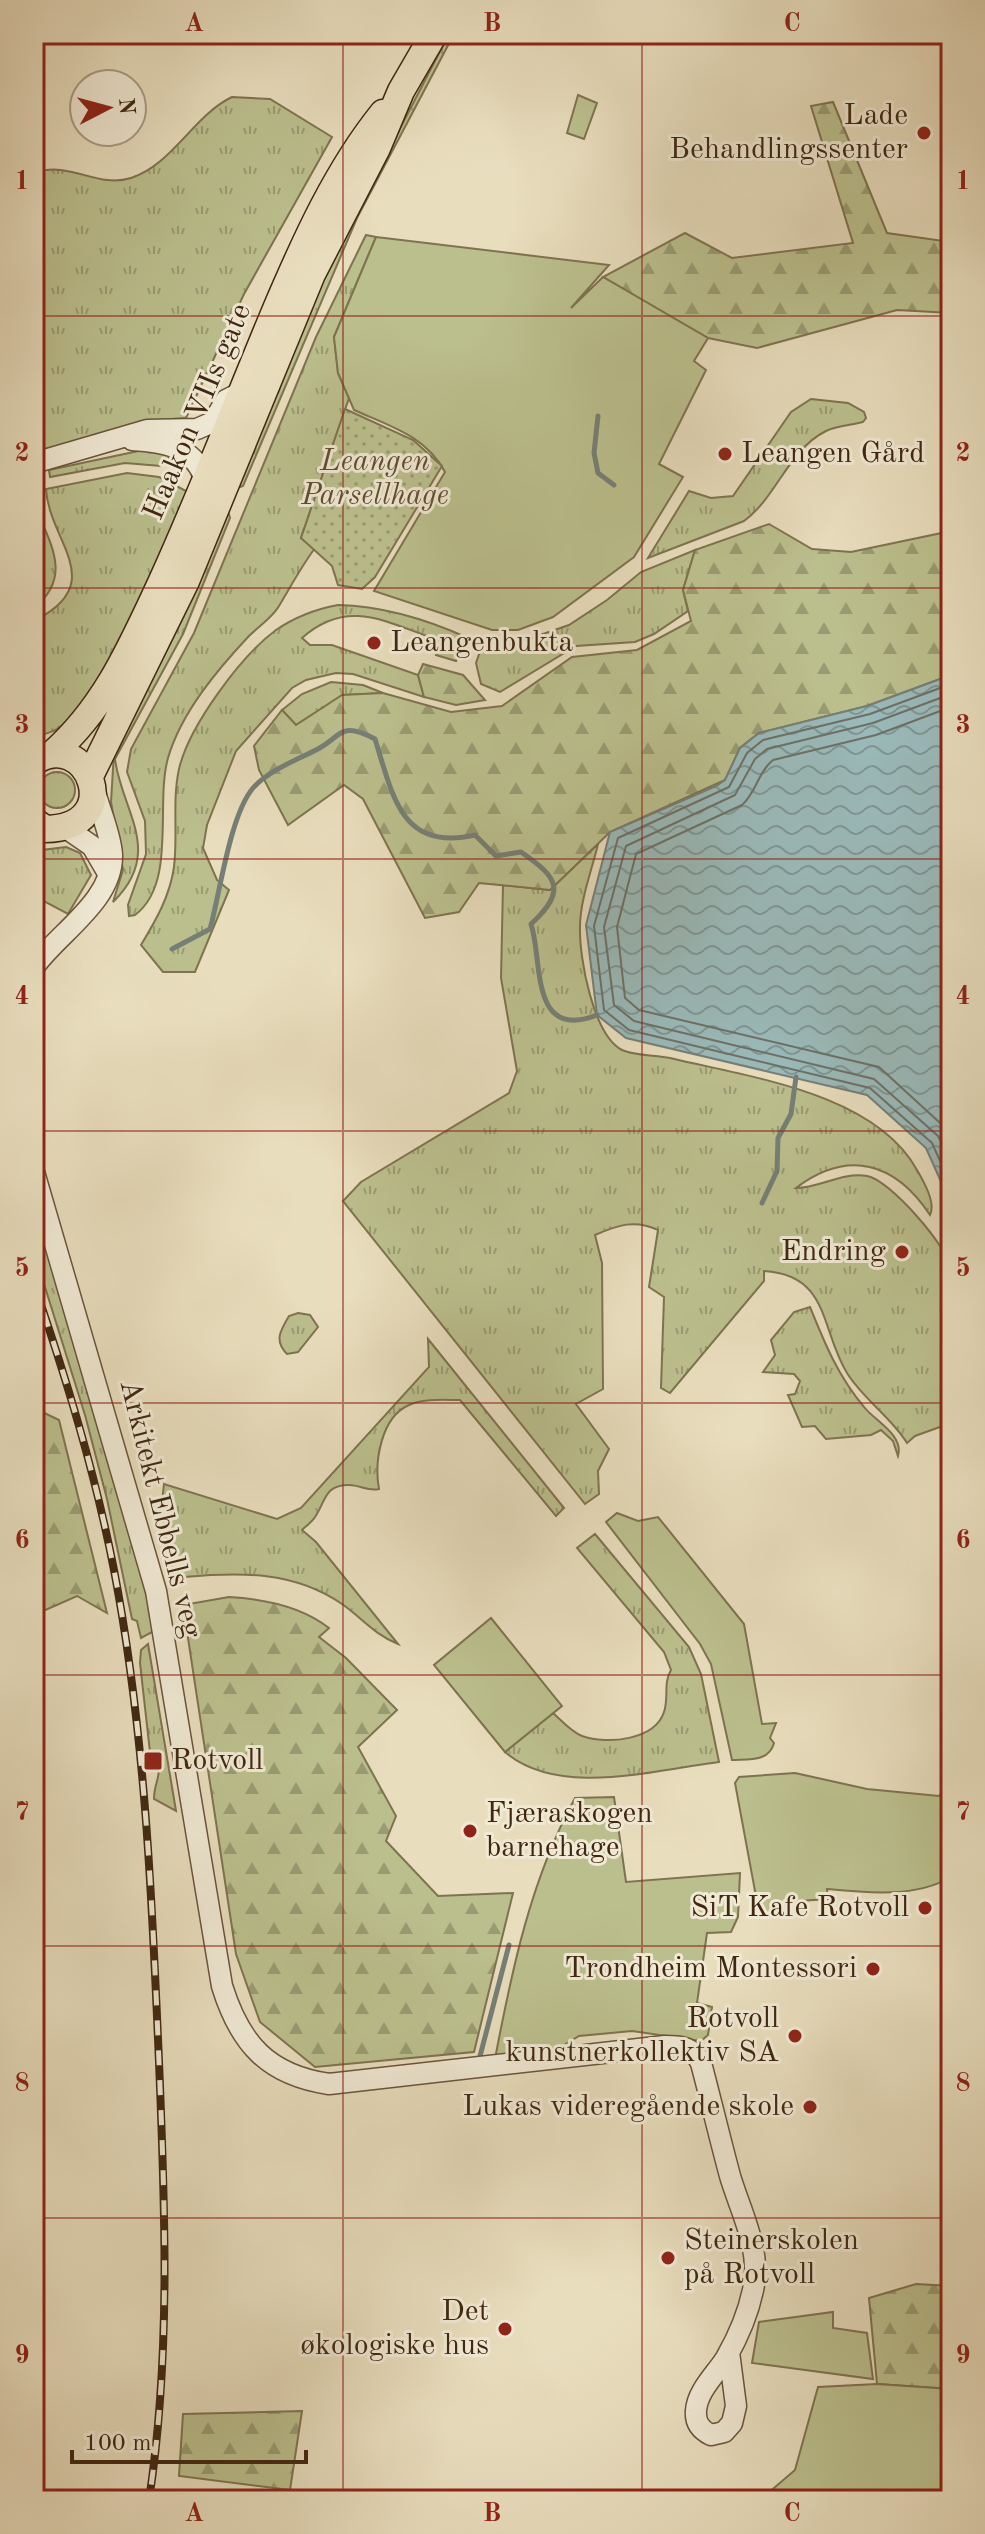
<svg xmlns="http://www.w3.org/2000/svg" width="985" height="2534" font-family="'Old Standard TT',serif">
<defs>
<pattern id="grass-tufts" width="24" height="20" patternUnits="userSpaceOnUse" patternTransform="scale(2)"><rect width="24" height="20" fill="#bbbf8d"/><path d="M3 7l-1-3M5 7V3M7 7l1-3M15 17l-1-3M17 17v-4M19 17l1-3" fill="none" stroke="#999b72"/></pattern>
<pattern id="forest-firs" width="22" height="20" patternUnits="userSpaceOnUse" patternTransform="scale(2)"><rect width="22" height="20" fill="#bbbf8d"/><path d="M5 1l3.5 6h-7zM16 11l3.5 6h-7z" fill="#999b72"/></pattern>
<pattern id="garden-dots" width="8" height="8" patternUnits="userSpaceOnUse" patternTransform="scale(2)"><rect width="8" height="8" fill="#bbbf8d"/><path d="M2 2h.1M6 6h.1" fill="none" stroke="#999b72" stroke-width="1.8" stroke-linecap="round"/></pattern>
<pattern id="water-waves" width="16" height="10" patternUnits="userSpaceOnUse" patternTransform="scale(2)"><rect width="16" height="10" fill="#9ababa"/><path d="M0 5q4-4 8 0t8 0" fill="none" stroke="#7f9796"/></pattern>
</defs>
<rect width="100%" height="100%" fill="#e8ddbd"/>
<filter id="stains"><feTurbulence type="fractalNoise" baseFrequency=".0025" numOctaves="4"/><feColorMatrix values="0 0 0 0 .2 0 0 0 0 .09 0 0 0 0 .02 0 0 0 .5 -.17"/></filter>
<radialGradient id="worn" r=".72"><stop offset=".6" stop-color="#630" stop-opacity="0"/><stop offset="1" stop-color="#630" stop-opacity=".3"/></radialGradient>
<!-- grass -->
<path fill="url(#grass-tufts)" stroke="#7e734f" stroke-width="2" d="M449,34H454L357,218L243,486L240,487L237,484L312,298Z
M232,97L270,99L332,137L244,294L186,418L144,421L34,453V173C71,160 96,189 131,178C172,165 194,115 232,97Z
M366,235L376,237L334,337L338,373L349,398L301,538L315,548C301,567 291,586 279,606C273,617 259,626 249,636C217,670 181,713 168,758C155,804 177,884 135,915L129,916L128,905L146,854L145,821L127,772L131,749L194,633L316,337Z
M811,399L848,403L864,412L866,418L863,422C852,425 836,426 826,431C788,450 777,497 744,521L648,558L689,491L711,498L733,496L791,412Z
M143,450H156L170,455L166,464L161,466L125,463L50,477L49,470Z
M127,473L159,477L188,492C161,551 111,697 57,729C51,733 41,735 34,737V621C110,583 49,542 46,489Z
M34,503C49,542 74,576 34,608Z
M228,511L230,518L183,634L115,759C121,810 165,852 113,902L123,870L111,802L114,752Z
M695,550L683,590L688,611L654,634L635,642L576,646L500,692L481,684L476,663L482,646L514,644L569,625L607,600L641,572Z
M338,605C384,606 426,619 468,638L456,661L436,655L441,641C389,624 349,596 302,638L310,645H332L418,675L424,697L353,674L336,673L306,680L292,688L236,751L207,825L203,848L217,880L229,890L195,972H163L141,945C156,920 170,896 174,867C178,834 172,801 179,769C189,726 241,656 276,630C295,617 316,609 338,605Z
M331,682L363,685L383,693L344,695L296,725L282,710L302,694Z
M39 790a18 18 0 1 1 36 0a18 18 0 1 1-36 0Z
M598,844C592,870 580,900 580,927C579,957 593,1035 622,1050C635,1056 656,1055 670,1058C749,1077 875,1093 917,1170C924,1182 936,1203 930,1215C895,1162 848,1149 796,1188C820,1188 841,1172 867,1176C889,1179 949,1248 951,1269C957,1319 951,1372 951,1423L915,1436L907,1443C891,1417 863,1399 847,1373C820,1329 830,1275 764,1271V1281L670,1393L661,1388L664,1297L649,1287L658,1230C635,1219 618,1225 595,1235L602,1263L603,1389L576,1404L609,1449L598,1471L599,1494L585,1504L343,1201L361,1182L509,1093L517,1071L501,978L503,885L550,890Z
M66,847L80,853L91,875L68,914L34,896V851Z
M34,1199L143,1579L154,1631L141,1638L137,1621L132,1619L107,1499L85,1415L34,1252Z
M810,1307C825,1344 838,1376 864,1407C876,1422 904,1435 898,1456L893,1441L881,1430L871,1435L826,1439L815,1426L802,1427L788,1395L795,1394L800,1381L794,1374L763,1372L775,1355L771,1340L794,1312Z
M298,1313L310,1315L318,1327L298,1352L287,1354C274,1341 280,1331 289,1316Z
M428,1339L564,1508L556,1516L460,1400C445,1400 423,1398 409,1405C381,1417 374,1462 379,1489C369,1492 360,1485 349,1485C324,1485 326,1501 315,1517C312,1522 306,1526 302,1530L316,1542L398,1644C375,1635 362,1618 342,1604C294,1571 241,1572 184,1577L173,1572L161,1511L164,1484L277,1519L301,1508L429,1367Z
M595,1534L689,1647L701,1674L719,1762C654,1770 559,1798 505,1752L553,1713C561,1720 571,1732 582,1736C607,1745 655,1740 664,1712C669,1698 663,1683 671,1670L664,1652L577,1548Z
M148,1644L176,1811L154,1799C154,1777 167,1774 150,1752L140,1663L141,1650Z"/>
<!-- forest -->
<path fill="url(#forest-firs)" stroke="#7e734f" stroke-width="2" d="M833,102L887,233L951,242V313L897,310L757,348L708,338L603,277L685,233L732,258L853,243L811,106Z
M769,524L812,549L851,552L951,531V675L867,706L759,733L740,748L725,780L610,832L550,890L479,883L459,912L425,918L363,799L344,785L288,825L259,770L254,746L282,710L296,725L342,695L383,693L451,712L502,706L572,657L637,650L691,621L683,590L695,550Z
M423,664L463,675L485,700L456,705L424,697L418,675Z
M34,1408L59,1420L107,1613L77,1596L34,1615Z
M229,1597C265,1599 301,1606 329,1628L319,1637L346,1658L397,1710L358,1747L396,1816L386,1841L438,1896L513,1893L474,2052L315,2067L260,2022L236,1954L183,1605Z
M916,2284L951,2286V2389L877,2384L869,2298Z
M302,2411L290,2490L179,2476L183,2414Z"/>
<!-- park -->
<path fill="#bbbf8d" stroke="#7e734f" stroke-width="2" d="M578,95L597,103L584,139L567,133Z
M376,237L609,265L571,308L603,277L708,338L694,361L706,370L659,464L683,477L634,557L553,617L518,630H492L374,591L445,472C426,436 390,426 354,410L338,373L334,337Z
M617,1513L638,1521L658,1517L744,1624L762,1724L776,1723L770,1738L774,1743C769,1762 749,1759 732,1760L711,1664L700,1644L606,1522Z
M491,1618L562,1706L505,1752L434,1665Z
M795,1773L867,1789L939,1796L949,1784L951,1877C916,1898 867,1893 827,1889L828,1899L785,1902L779,1914L760,1918L735,1783L739,1777Z
M614,1797L626,1882L740,1873L738,1917L731,1932L707,1933L697,2003L712,2007L708,2035L701,2041L632,2031L579,2036L554,2051L495,2059C512,1969 531,1879 575,1798Z
M833,2312V2328L867,2333L873,2379L752,2363L759,2322Z
M877,2384L951,2389V2500H760L795,2470L818,2387Z"/>
<!-- garden -->
<path fill="url(#garden-dots)" stroke="#7e734f" stroke-width="2" d="M345,409L413,440L442,466L375,577L362,589L338,585L332,566L301,538Z"/>
<!-- water -->
<path fill="url(#water-waves)" stroke="#767f76" stroke-width="2" d="M951,675V1204L926,1148L867,1095L626,1038L597,1015L586,925L610,832L716,786L725,780L740,748L759,733L867,706Z"/>
<g fill="none" stroke-linecap="round" stroke-linejoin="round">
<!-- shore -->
<path stroke="#6d7066" stroke-width="2" d="M951,684L870,714L763,740L747,753L729,787L618,838L594,926L604,1010L629,1030L870,1088L932,1143L951,1185
M951,694L873,723L767,749L755,759L735,795L626,846L604,927L614,1005L634,1021L874,1079L938,1136L951,1161
M951,707L876,735L773,760C758,772 756,793 742,805L636,854L617,927L625,998L639,1010L879,1067L951,1133"/>
<!-- stream -->
<path stroke="#767f76" stroke-width="5" d="M598,416L594,453L598,473L614,485
M172,949L210,929C220,893 230,815 253,788C268,771 296,760 316,750C342,737 339,720 375,739C393,796 401,852 475,835L496,856L521,852C557,877 568,890 531,924C543,959 529,1042 597,1015
M762,1203L777,1171L778,1138L791,1114L796,1077
M479,2060L509,1945"/>
<!-- minor casing -->
<g stroke="#6a543c" stroke-width="23">
<path id="minor" d="M132,440C163,442 193,446 204,477
M34,463L147,430L197,429L213,422L226,400L234,396
M66,828L92,846L109,875
M34,967C58,933 113,901 112,855C111,834 99,809 94,788
M34,1172L156,1591L222,1986C240,2044 268,2075 329,2084L665,2046C682,2046 693,2047 701,2063C711,2101 720,2139 730,2176C741,2213 762,2250 753,2290C748,2314 738,2337 726,2358C716,2374 697,2391 696,2411C695,2423 701,2430 711,2435L724,2432L732,2423L736,2406L729,2352"/>
</g>
<!-- major casing -->
<g stroke="#402711" stroke-width="29">
<path id="major" d="M51,755C105,708 131,647 161,583C202,493 238,400 276,309C305,241 337,170 383,113
M34,762C87,726 129,828 45,829L34,821
M90,776L186,581L312,274L377,148L401,91L434,34"/>
</g>
<!-- minor -->
<use href="#minor" stroke="#f0e9d4" stroke-width="20"/>
<!-- major -->
<use href="#major" stroke="#e8ddbd" stroke-width="26"/>
<!-- rail casing -->
<g stroke="#402711" stroke-width="8">
<path id="rail" d="M34,1284C66,1378 95,1472 114,1570C145,1732 152,1897 159,2062C165,2207 171,2356 149,2500"/>
</g>
<!-- rail -->
<use href="#rail" stroke="#f0e9d4" stroke-width="5" stroke-dasharray="15" stroke-linecap="butt"/>
</g>
<!-- grid -->
<path fill="none" stroke="#8f2418" stroke-width="2" stroke-opacity="0.55" d="M343,34V2500M642,34V2500M34,316H951M34,588H951M34,859H951M34,1131H951M34,1403H951M34,1675H951M34,1946H951M34,2218H951"/>
<!-- markers -->
<g fill="#8f2418" stroke="#f0e9d4" stroke-width="3">
<circle cx="924" cy="133" r="8"/>
<circle cx="725" cy="454" r="8"/>
<circle cx="374" cy="643" r="8"/>
<circle cx="902" cy="1252" r="8"/>
<rect x="143" y="1751" width="20" height="20" rx="4"/>
<circle cx="470" cy="1831" r="8"/>
<circle cx="925" cy="1908" r="8"/>
<circle cx="873" cy="1969" r="8"/>
<circle cx="795" cy="2036" r="8"/>
<circle cx="810" cy="2107" r="8"/>
<circle cx="668" cy="2258" r="8"/>
<circle cx="505" cy="2329" r="8"/>
</g>
<g text-anchor="middle" dominant-baseline="central" stroke-width="6" stroke-linejoin="round" paint-order="stroke">
<!-- poi labels -->
<g font-size="30" fill="#402711" stroke="#f0e9d4" text-anchor="end">
<text x="908" y="116">Lade<tspan x="908" dy="34">Behandlingssenter</tspan></text>
<text x="741" y="454" text-anchor="start">Leangen Gård</text>
<text x="390" y="643" text-anchor="start">Leangenbukta</text>
<text x="886" y="1252">Endring</text>
<text x="171" y="1761" text-anchor="start">Rotvoll</text>
<text x="486" y="1814" text-anchor="start">Fjæraskogen<tspan x="486" dy="34">barnehage</tspan></text>
<text x="909" y="1908">SiT Kafe Rotvoll</text>
<text x="857" y="1969">Trondheim Montessori</text>
<text x="779" y="2019">Rotvoll<tspan x="779" dy="34">kunstnerkollektiv SA</tspan></text>
<text x="794" y="2107">Lukas videregående skole</text>
<text x="684" y="2241" text-anchor="start">Steinerskolen<tspan x="684" dy="34">på Rotvoll</tspan></text>
<text x="489" y="2312">Det<tspan x="489" dy="34">økologiske hus</tspan></text>
</g>
<!-- street labels -->
<g font-size="30" fill="#402711" stroke="#f0e9d4">
<text transform="translate(198 412) rotate(-67)">Haakon VIIs gate</text>
<text transform="translate(160 1509) rotate(76)">Arkitekt Ebbells veg</text>
</g>
<!-- park labels -->
<g font-size="30" font-style="italic" fill="#5f4d30" stroke="#f0e9d4">
<text x="375" y="462">Leangen<tspan x="375" dy="34">Parsellhage</tspan></text>
</g>
</g>
<!-- margin -->
<rect width="985" height="2534" fill="none" stroke="#e8ddbd" stroke-width="88"/>
<!-- north arrow -->
<g transform="translate(108 108) rotate(84)"><circle r="38" fill="#f0e9d4" stroke="#aa9b86" stroke-width="2"/>
<path d="M0-6L14 30L0 20L-14 30Z" fill="#8f2418"/>
<text y="-12" font-size="22" font-weight="bold" text-anchor="middle" fill="#402711">N</text>
</g>
<!-- scale -->
<path d="M72 2450v12h234v-12" fill="none" stroke="#402711" stroke-width="4"/>
<text x="84" y="2450" font-size="24" fill="#402711" stroke="#f0e9d4" stroke-width="6" paint-order="stroke">100 m</text>
<rect x="44" y="44" width="897" height="2446" fill="none" stroke="#8f2418" stroke-width="3"/>
<g font-size="26" text-anchor="middle" font-weight="bold" fill="#8f2418">
<text x="194" y="31">A</text>
<text x="492" y="31">B</text>
<text x="792" y="31">C</text>
<text x="22" y="189">1</text>
<text x="963" y="189">1</text>
<text x="22" y="461">2</text>
<text x="963" y="461">2</text>
<text x="22" y="733">3</text>
<text x="963" y="733">3</text>
<text x="22" y="1004">4</text>
<text x="963" y="1004">4</text>
<text x="22" y="1276">5</text>
<text x="963" y="1276">5</text>
<text x="22" y="1548">6</text>
<text x="963" y="1548">6</text>
<text x="22" y="1820">7</text>
<text x="963" y="1820">7</text>
<text x="22" y="2091">8</text>
<text x="963" y="2091">8</text>
<text x="22" y="2363">9</text>
<text x="963" y="2363">9</text>
<text x="194" y="2521">A</text>
<text x="492" y="2521">B</text>
<text x="792" y="2521">C</text>
</g>
<rect width="100%" height="100%" filter="url(#stains)"/>
<rect width="100%" height="100%" fill="url(#worn)"/>
</svg>
